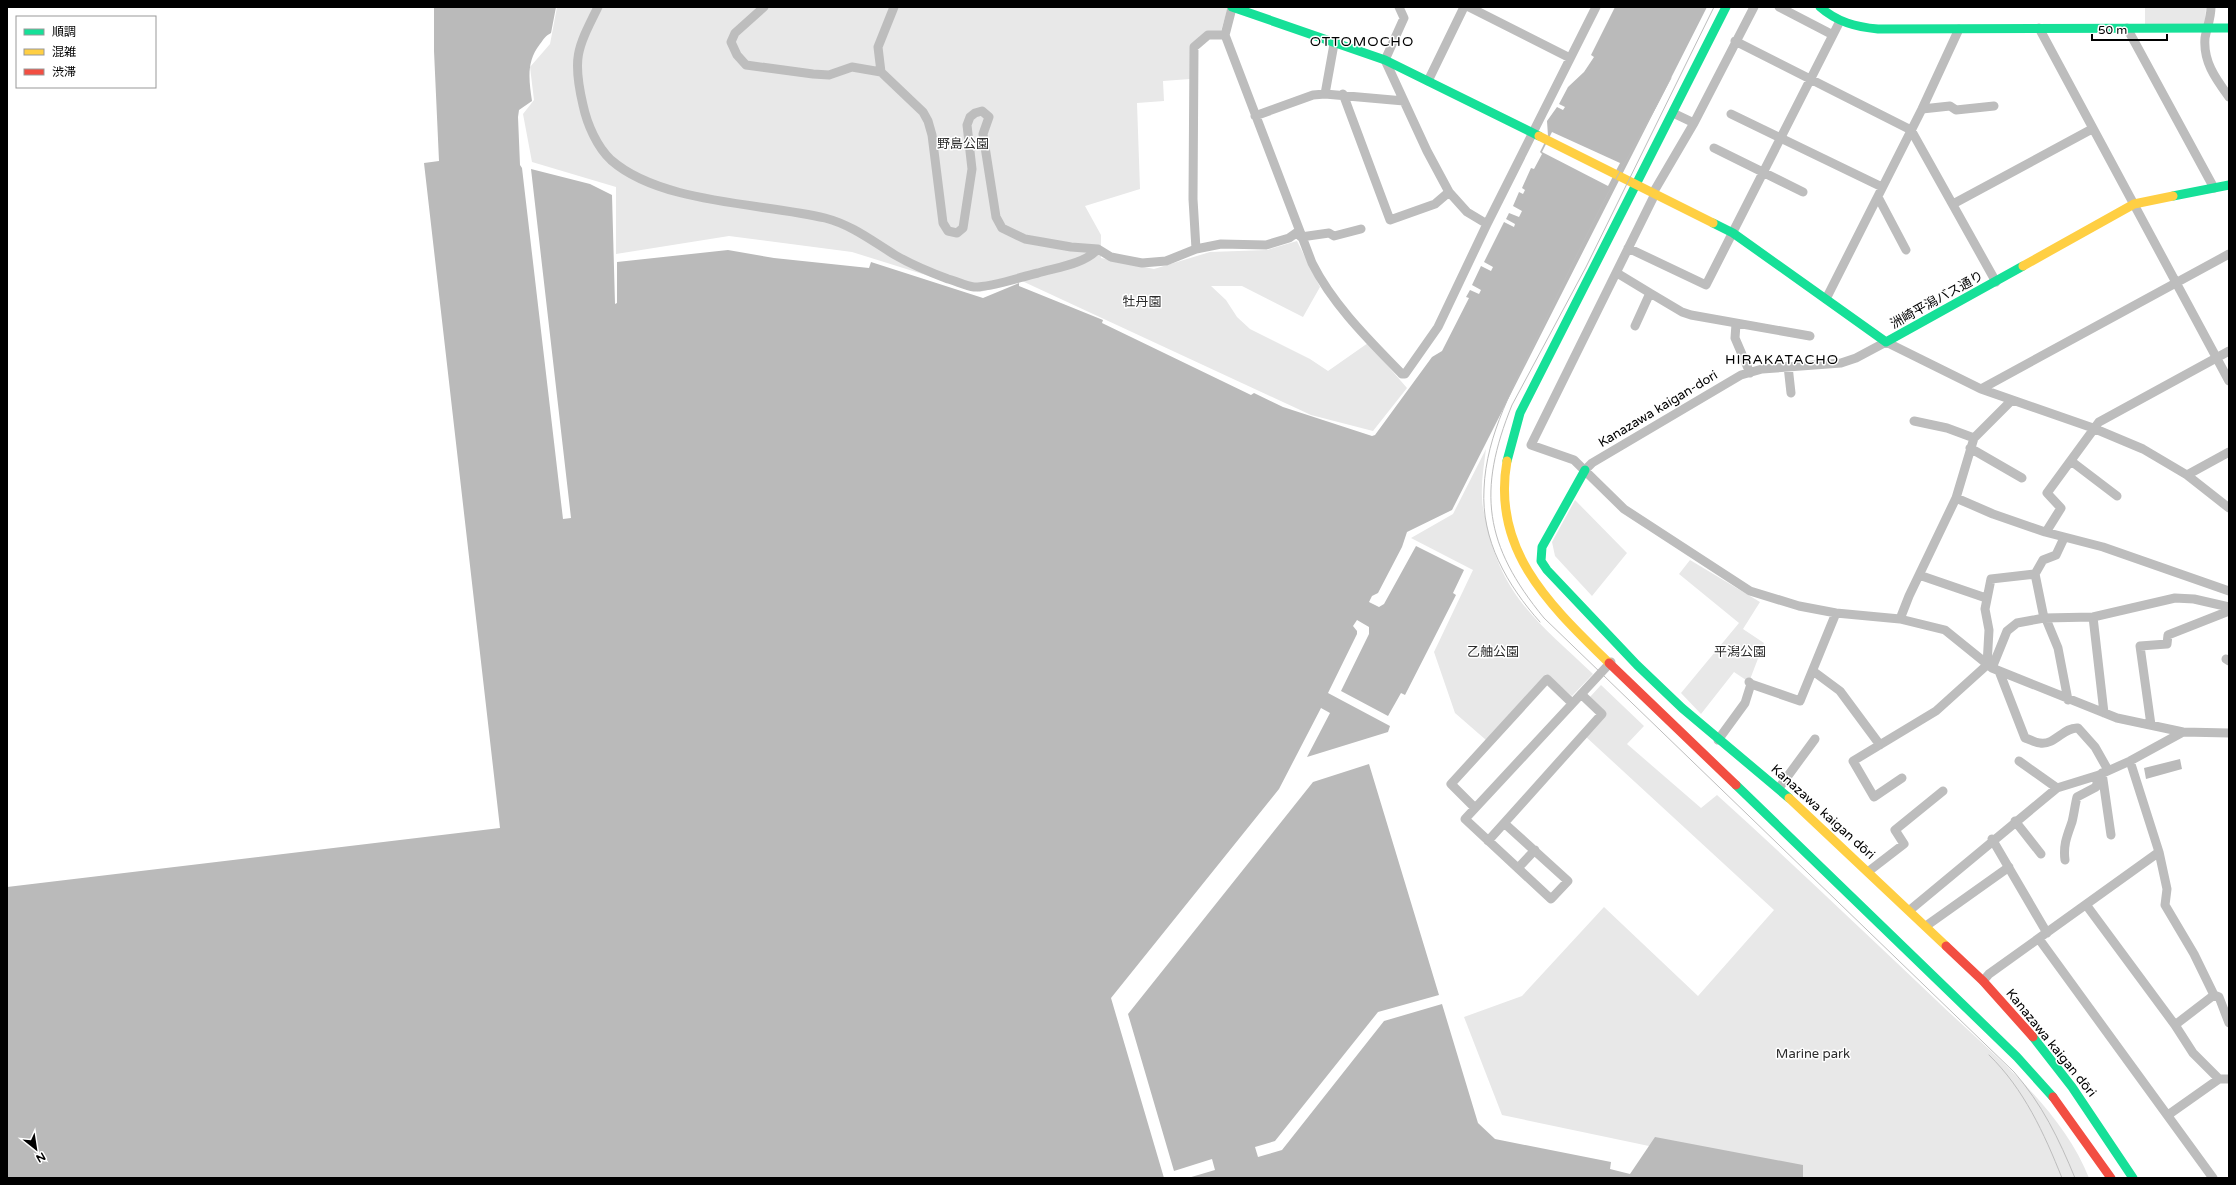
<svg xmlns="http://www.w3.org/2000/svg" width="2236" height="1185" font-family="'Varela Round','Noto Sans JP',sans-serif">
<rect width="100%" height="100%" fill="#fff"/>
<!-- green -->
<path fill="#e8e8e8" d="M557,7H1228L1221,31L1190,48V79L1163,81L1164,101L1137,103L1140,189L1085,206L1101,235V258L1154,269L1210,252L1267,250L1297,241L1320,287L1303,317L1242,286H1211L1226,300L1237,317L1250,329L1310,359L1328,371L1368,343L1407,388L1373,431L1311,415L1022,281L980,292L852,252L729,236L616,254V187L532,162L523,114L534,100L530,67L550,44Z
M2145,7H2206L2205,25H2145Z
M1486,449C1484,465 1481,482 1482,498C1482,507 1485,516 1487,525C1502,598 1542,625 1593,674L1572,696L1546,674L1486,740L1455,713L1434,652L1473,570L1411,538L1453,514Z
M1575,500L1627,553L1592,596L1555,556L1552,542Z
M1690,560L1760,602L1743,629L1764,643L1749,682L1734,672L1701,714L1681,693L1739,623L1679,574Z
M1601,685L1644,726L1627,744L1701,808L1717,795C1791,862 1863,931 1936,1000C1990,1052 2061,1107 2089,1178H1792V1176L1502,1115L1464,1017L1522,996L1604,907L1698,996L1774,910L1585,736L1605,714L1589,698Z"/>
<!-- water -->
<path fill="#bababa" d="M434,7H556L551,33C545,36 544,39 540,44C526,62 529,80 532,101L519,110L518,117L520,165L522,168L563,519L571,518L531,169L590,184L612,195L615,304L617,303V262L728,250L774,258L869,268L871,262L983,298L1019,283V286L1103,320L1102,323L1251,395L1254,393L1283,407L1372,436L1375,435L1432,357L1442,351L1469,298L1466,297L1470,290L1479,294L1481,290L1472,285L1481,266L1491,271L1493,267L1484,262L1504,222L1514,227L1515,224L1506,219L1509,213L1519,217L1522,211L1513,206L1519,192L1523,194L1525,190L1522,188L1531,168L1534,169L1542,154L1540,152L1548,136L1547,121L1557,107L1563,110L1565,107L1559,104L1568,87L1584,72L1594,57L1591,55L1615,7H1707L1452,510L1407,532L1402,547L1378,593L1372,596L1369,602L1379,607L1384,604L1416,546L1464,570L1453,593L1456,595L1405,695L1401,693L1388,716L1341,691L1369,634V627L1357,620L1353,626L1357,631V634L1328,693L1390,726L1388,732L1307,757L1330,713L1321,708L1279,789L1111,998L1164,1178H7V887L500,828L424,163L439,161L434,51Z
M2180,759L2182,769L2146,779L2144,768Z
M1369,764L1439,995L1378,1012L1275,1141L1255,1147L1258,1157L1282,1150L1384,1021L1442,1004L1478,1123L1495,1139L1611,1162L1610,1169L1630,1174L1655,1137L1803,1165V1178H1188L1215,1170L1212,1159L1174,1171L1128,1014L1313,782Z"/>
<!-- pier -->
<path fill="#fff" d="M1552,132L1620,163L1608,186L1542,152Z"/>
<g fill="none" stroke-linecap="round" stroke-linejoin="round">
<!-- street -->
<path stroke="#bdbdbd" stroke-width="9" d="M598,7C577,49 572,58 583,105C587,124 597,147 611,160C661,204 763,203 825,218C852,225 872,241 895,255C912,265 929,272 948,279C956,281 966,286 974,287C993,287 1020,277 1038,273C1059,267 1084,264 1098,249
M764,7L735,33L731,42L737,55L746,65L813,74L829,75L852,67L881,72L923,112L928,121L932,135L943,223L948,231L957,233L963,228L972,169L967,125L970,117L975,113L982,111L989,117L983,134L996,217L1002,228L1025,239L1071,247L1098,249L1111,257L1142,263L1166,261L1196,249L1221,244L1266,245L1289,238L1299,231
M1399,7L1404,18L1385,60L1427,151L1449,192L1467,212L1487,224
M1469,7L1570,58
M1779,7L1833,35
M2211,7C2211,18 2207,27 2205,38C2203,62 2216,79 2229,97
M1232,8L1225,35L1312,263C1333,305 1369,340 1402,374H1405L1438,327L1487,224L1596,7
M2039,28L2229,381
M2127,28L2214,188
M1735,41L1911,130L1996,282
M881,72L878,47L894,7
M1428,81L1464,7
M1325,94L1334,44
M1343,94L1390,220L1435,204L1449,192
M1922,109L1950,106L1956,110L1994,106
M1673,113L1694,123
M1731,114L1882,187
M1255,116L1313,95L1325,94L1404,101
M1714,148L1803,192
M1653,193L1694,123L1754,7
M1655,194L1531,445L1574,460L1624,509L1750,591L1799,606L1836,613L1900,619L1945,630L1992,668L2117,718L2183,732L2229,733
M1878,197L1906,250
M1953,204L2092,129
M1301,237L1329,233L1334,236L1361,229
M1628,248L1706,285L1840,21
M1196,249L1193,199L1194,47L1208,35H1225
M1617,273L1650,293L1635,326
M1650,293L1682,312L1691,315L1810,336
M1826,299L1922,109L1959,29
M1736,324L1735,338L1750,373
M1788,366L1791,393
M1981,389L2229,254
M1914,421L1947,428L1974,438
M1970,448L2022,478
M2071,461L2117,496
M1585,470L1592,463L1741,375L1762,369L1841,363L1856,358L1886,342L1981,389L2093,428L2143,449L2187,475L2229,508
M2187,475L2229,452
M1956,498L1993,514L2045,532L2103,547L2229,591
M2046,532L2061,508L2047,493L2099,422L2229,351
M2035,574L2044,618
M1919,575L1986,598
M2093,617L2104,713
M1900,619L1909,596L1956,498L1974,438L2012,400
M2046,619L2058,648L2068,700
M2226,659L2229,661
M1992,668L2007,631L2017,623L2044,618L2093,617L2175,598L2194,599L2229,607
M1813,671L1840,691L1880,745
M1999,671L2025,738C2030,739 2035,743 2040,743C2056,745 2063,727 2078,728L2095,747L2108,770
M1749,682L1751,684L1800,701L1836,613
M2151,725L2140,646L2167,644L2168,635L2229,611
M1718,740L1745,703L1751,684
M2019,761L2057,788
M2130,761L2159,852L2167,889L2165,905L2194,954L2214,995L2219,997L2229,1023
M2102,773L2111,835
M1902,778L1874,797L1853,761L1936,711L1987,665L1989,630L1985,609L1991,579L2035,574L2043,560L2056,555L2064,538
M1779,788L1815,739
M1475,808L1451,784L1547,679L1572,703
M2015,821L2041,854
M1504,823L1568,881L1551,899L1465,819L1611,662
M1992,839L2047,933
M1488,841L1602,714L1581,694
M2065,860C2063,845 2067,836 2072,822C2074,814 2075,805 2077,797L2096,787L2099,775
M1518,868L1535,850
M1869,871L1904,844L1895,830L1943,791
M2087,906L2175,1025L2193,1053L2219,1079H2229
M1910,910L2057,788L2099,775L2130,761L2183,732
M1926,926L2009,867
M2039,939L2213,1178
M1983,981L1989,974L2159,852
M2175,1025L2214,995
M2168,1115L2219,1079"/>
<!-- fast -->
<path stroke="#16e098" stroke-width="9" d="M1232,7L1385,60L1539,136
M1820,7C1837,22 1856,27 1878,29L2229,28
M2173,196L2229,185
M1713,223L1733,233L1886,342L2023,266
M1507,461L1520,413L1726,7
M1585,470L1542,547L1541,561L1547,570L1637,665L1682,708L1789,798
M1736,785L2017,1057L2053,1097
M2033,1037L2072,1087L2133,1178"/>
<!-- slow -->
<path stroke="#ffcf43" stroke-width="9" d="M1539,136L1713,223
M2023,266L2134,204L2173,196
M1507,461C1491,551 1551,606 1609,663
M1789,798L1946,946"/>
<!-- jam -->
<path stroke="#f24e42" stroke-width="9" d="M1609,663L1736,785
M1946,946L1983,981L2033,1037
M2053,1097L2111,1178"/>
<!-- tram -->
<path stroke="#bdbdbd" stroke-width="1" d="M1714,7L1586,267L1512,405C1477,491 1484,545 1544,618L2014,1072C2042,1104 2059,1139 2075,1178
M1540,622C1507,585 1481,540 1484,489C1486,434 1515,384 1538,336C1560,289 1583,241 1607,195C1628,156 1651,118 1671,78
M1989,1055C2024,1089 2044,1133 2062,1178"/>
</g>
<g text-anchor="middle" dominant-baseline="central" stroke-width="3" stroke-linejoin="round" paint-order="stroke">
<!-- park labels -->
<g font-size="13" fill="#2c2c2c" stroke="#fff">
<text x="963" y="144">野島公園</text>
<text x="1142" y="302">牡丹園</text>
<text x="1493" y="652">乙舳公園</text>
<text x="1740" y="652">平潟公園</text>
<text x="1813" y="1054">Marine park</text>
</g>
<!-- street labels -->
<g font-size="13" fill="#000" stroke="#fff">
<text transform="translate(1937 300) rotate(-29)">洲崎平潟バス通り</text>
<text transform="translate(1658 409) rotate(-31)">Kanazawa kaigan-dori</text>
<text transform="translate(1823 812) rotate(42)">Kanazawa kaigan dōri</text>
<text transform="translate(2051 1043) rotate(51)">Kanazawa kaigan dōri</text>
</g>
<!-- neighbourhood labels -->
<g font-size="14" letter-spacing="1" fill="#000" stroke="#fff">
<text x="1362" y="41">OTTOMOCHO</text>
<text x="1782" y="359">HIRAKATACHO</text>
</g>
</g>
<!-- border -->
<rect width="2236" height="1185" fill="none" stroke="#000000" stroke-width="16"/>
<!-- legend -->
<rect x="16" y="16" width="140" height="72" fill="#ffffff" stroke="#999999"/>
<rect x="24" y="29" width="20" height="6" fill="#16e098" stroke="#999999"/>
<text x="52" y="36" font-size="12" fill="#000000">順調</text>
<rect x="24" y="49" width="20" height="6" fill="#ffcf43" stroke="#999999"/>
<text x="52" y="56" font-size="12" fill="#000000">混雑</text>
<rect x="24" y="69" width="20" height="6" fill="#f24e42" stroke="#999999"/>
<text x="52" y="76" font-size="12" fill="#000000">渋滞</text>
<!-- north arrow -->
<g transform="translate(36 1149) rotate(150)" stroke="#ffffff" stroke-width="3" paint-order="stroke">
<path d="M0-3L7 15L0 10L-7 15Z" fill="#000000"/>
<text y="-6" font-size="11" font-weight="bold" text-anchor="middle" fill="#000000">N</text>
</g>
<!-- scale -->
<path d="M2092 34v6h75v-6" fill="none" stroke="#000000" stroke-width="2"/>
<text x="2098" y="34" font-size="12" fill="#000000" stroke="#ffffff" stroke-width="3" paint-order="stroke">50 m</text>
</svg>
